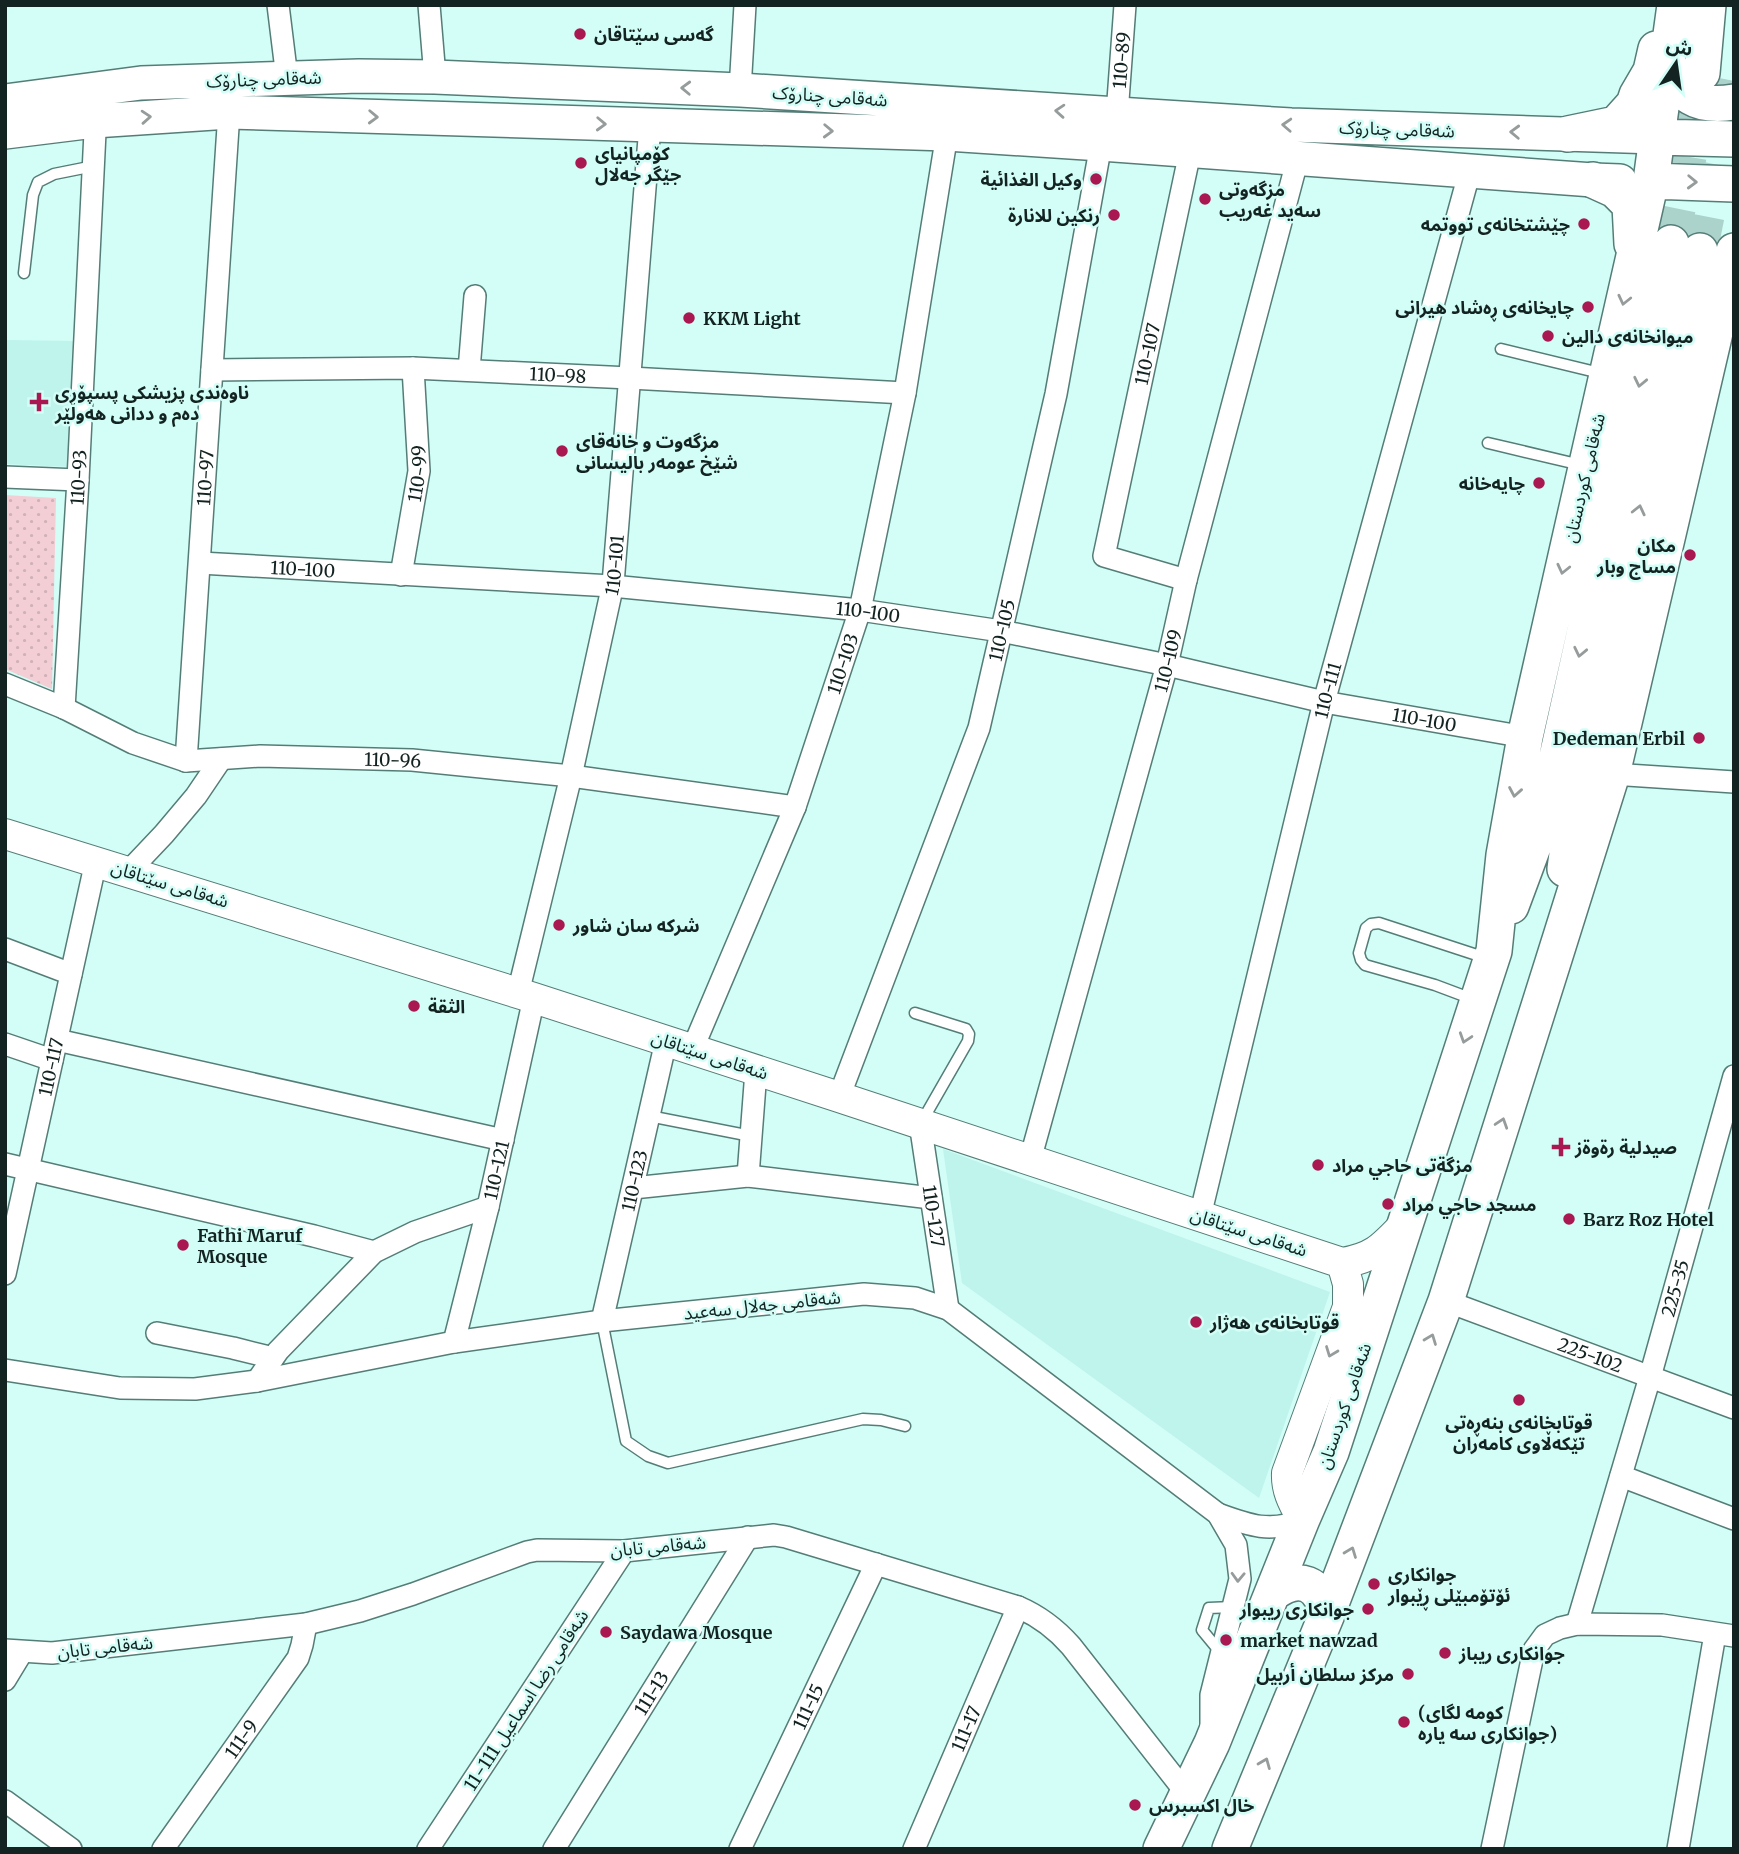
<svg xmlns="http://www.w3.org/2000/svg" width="1739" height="1854" font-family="Merriweather,'Noto Sans Arabic',serif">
<defs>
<pattern id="park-dots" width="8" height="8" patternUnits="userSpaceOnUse" patternTransform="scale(1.75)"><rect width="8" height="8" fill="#f3ced5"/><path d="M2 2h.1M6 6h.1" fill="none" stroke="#cfb1b7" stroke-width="1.8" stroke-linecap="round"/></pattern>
</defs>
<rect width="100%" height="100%" fill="#d2fef7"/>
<!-- built -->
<path fill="#bef4ec" d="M5,340L75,341L71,467L5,464Z
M943,1149L1330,1292L1259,1498L962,1283Z"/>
<!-- park -->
<path fill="url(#park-dots)" d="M5,495L56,498L52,689L5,669Z"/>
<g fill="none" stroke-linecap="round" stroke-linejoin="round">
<!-- trunk-tunnel -->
<path stroke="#acd2cc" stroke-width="35" stroke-dasharray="35 18" stroke-linecap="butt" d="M1671,243L1689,157L1697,108
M1700,251L1734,81"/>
<!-- service casing -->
<g stroke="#557d77" stroke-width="13">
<path id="service" d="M24,273L33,195L38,182L54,174L94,166
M1501,349L1604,374
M1488,443L1581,465
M1475,1000L1435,985L1365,965L1361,960L1359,953L1366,928L1371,924L1379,923L1486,958
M915,1013L966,1029L969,1034L968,1041L921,1123
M649,1116L751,1136
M602,1321L626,1441L648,1456L668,1463L863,1419L881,1420L905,1426
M1221,1653L1202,1630L1209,1608L1233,1607"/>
</g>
<!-- minor casing -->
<g stroke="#557d77" stroke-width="24">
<g id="minor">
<path d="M278,5L287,78"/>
<path d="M429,5L435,77"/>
<path d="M740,90L745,5"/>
<path id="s1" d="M1117,114L1125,5"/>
<path id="s2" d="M212,370L413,368L630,378L905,393"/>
<path d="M469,370L475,296"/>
<path d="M5,477L78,480"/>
<path id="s3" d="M200,563L612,586L860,610L1001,631L1167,665L1324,702L1525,737"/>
<path id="s4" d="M401,575L419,471L413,368"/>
<path id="s5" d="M1186,580L1104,556L1190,152"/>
<path id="s6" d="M5,684L64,708L133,743L186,761L260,756L412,760L571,776L795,807"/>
<path id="s7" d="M64,708L78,480L95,132L94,121"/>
<path id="s8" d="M186,761L229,112"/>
<path d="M1612,774L1734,782"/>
<path d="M129,871L164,834L196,796L221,759"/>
<path d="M5,949L71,974"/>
<path id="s9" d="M518,993L571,776L613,584L650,126"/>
<path d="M57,1040L503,1140"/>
<path d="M5,1044L52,1060"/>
<path id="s10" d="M692,1050L795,807L860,610L905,393L947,134"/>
<path id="s11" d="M839,1097L979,728L1056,394L1101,144"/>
<path id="s12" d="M920,1123L948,1309"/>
<path id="s13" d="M1030,1160L1167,665L1186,580L1295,169L1297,158"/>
<path d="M5,1164L314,1236L374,1252"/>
<path d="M748,1176L756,1071"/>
<path d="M633,1188L748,1176L931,1198"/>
<path id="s14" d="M1200,1216L1324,702L1466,185L1472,171"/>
<path id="s15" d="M5,1274L96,861"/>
<path id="s16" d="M1446,1301L1734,1408"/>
<path id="s17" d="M602,1321L666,1041"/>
<path d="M157,1333L233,1348L273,1358"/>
<path id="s18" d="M454,1342L488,1207L534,998"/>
<path d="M5,1370L120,1388L195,1389L257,1381L454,1342L602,1321L864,1294L915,1298L948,1309L1218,1514L1236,1545L1240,1579L1211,1695V1727"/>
<path d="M257,1381L278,1351L374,1252L415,1232L488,1207"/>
<path d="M1621,1476L1734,1519"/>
<path d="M1218,1514C1248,1525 1272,1534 1302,1519"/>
<path id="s19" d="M1577,1624L1650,1377L1734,1076"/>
<path d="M5,1650L52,1653L306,1624L360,1611L413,1594L527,1552L537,1550L624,1551L774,1535L786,1537L1018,1607C1039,1616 1056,1629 1071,1646L1187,1794"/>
<path d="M5,1680L22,1652"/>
<path d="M5,1801L71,1849"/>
<path id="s20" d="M163,1849L298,1658L302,1645L306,1624"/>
<path d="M428,1849L624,1551"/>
<path id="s21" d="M554,1849L748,1537"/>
<path id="s22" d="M740,1849L876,1564"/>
<path id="s23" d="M914,1849L1018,1607"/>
<path d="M1492,1849L1534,1650L1545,1635L1560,1628L1577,1624L1662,1625L1734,1636"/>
<path d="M1678,1849L1715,1634"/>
</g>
</g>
<!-- secondary casing -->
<g stroke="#557d77" stroke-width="32">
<path id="secondary" d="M5,834L534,998L839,1097L1342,1263C1373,1258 1382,1248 1403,1226
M1302,1519C1294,1504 1286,1491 1287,1473L1348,1307V1284L1342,1263"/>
</g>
<!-- primary casing -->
<g stroke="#557d77" stroke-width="36">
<path id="primary" d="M5,101L141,83L359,76L435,77L740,90L1291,125L1656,137
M5,132L94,121L229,112L947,134L1101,144L1593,180L1620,181"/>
</g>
<!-- trunk casing -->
<g stroke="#557d77" stroke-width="38">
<path id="trunk" d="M1668,62C1679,97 1697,108 1734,102
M1702,73L1708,5
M1568,134L1616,124L1634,104L1637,95L1651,71L1656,49
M1656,137L1734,139
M1593,180L1615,190L1630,205L1632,244
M1651,181L1734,184
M1565,869L1572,818L1635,524L1700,251
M1511,906L1543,820L1671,243
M1273,1593C1299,1574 1320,1582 1327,1614
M1161,1849L1212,1743L1302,1519L1331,1452L1494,951L1504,855L1525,737L1651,181L1675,5
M1230,1849L1327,1614L1446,1301L1553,962L1612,774L1734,251"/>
</g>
<!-- service -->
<use href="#service" stroke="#fff" stroke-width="10"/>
<!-- minor -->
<use href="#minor" stroke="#fff" stroke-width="21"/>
<!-- secondary -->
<use href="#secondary" stroke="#fff" stroke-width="30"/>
<!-- primary -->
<use href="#primary" stroke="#fff" stroke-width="33"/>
<!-- trunk -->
<use href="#trunk" stroke="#fff" stroke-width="35"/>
</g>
<!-- one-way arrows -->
<defs><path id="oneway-chevron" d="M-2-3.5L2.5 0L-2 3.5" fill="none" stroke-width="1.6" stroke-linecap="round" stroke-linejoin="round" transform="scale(1.75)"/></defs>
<g stroke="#959c9b">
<use href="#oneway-chevron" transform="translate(686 88) rotate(-178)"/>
<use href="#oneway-chevron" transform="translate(1060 111) rotate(-176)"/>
<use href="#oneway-chevron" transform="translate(146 117) rotate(-4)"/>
<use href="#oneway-chevron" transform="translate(373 117) rotate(2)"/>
<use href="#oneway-chevron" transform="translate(601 124) rotate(2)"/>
<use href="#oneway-chevron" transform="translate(1287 125) rotate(-177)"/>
<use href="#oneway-chevron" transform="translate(828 131) rotate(2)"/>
<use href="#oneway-chevron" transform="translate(1515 132) rotate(-178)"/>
<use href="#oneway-chevron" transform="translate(1692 182) rotate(2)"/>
<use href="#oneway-chevron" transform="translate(1624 300) rotate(103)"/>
<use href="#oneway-chevron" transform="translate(1640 382) rotate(102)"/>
<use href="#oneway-chevron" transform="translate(1639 510) rotate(-77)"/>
<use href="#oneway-chevron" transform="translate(1563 569) rotate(103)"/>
<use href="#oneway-chevron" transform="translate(1580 652) rotate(102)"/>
<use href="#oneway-chevron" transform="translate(1515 792) rotate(100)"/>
<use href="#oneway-chevron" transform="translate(1465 1038) rotate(108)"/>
<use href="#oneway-chevron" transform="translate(1502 1123) rotate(-72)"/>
<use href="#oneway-chevron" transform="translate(1431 1339) rotate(-69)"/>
<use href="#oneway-chevron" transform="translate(1331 1352) rotate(111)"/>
<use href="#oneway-chevron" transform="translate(1351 1552) rotate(-69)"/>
<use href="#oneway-chevron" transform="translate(1238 1577) rotate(92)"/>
<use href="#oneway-chevron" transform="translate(1265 1763) rotate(-68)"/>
</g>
<!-- markers -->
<g fill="#aa1851" stroke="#d2fef7" stroke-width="2.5">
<circle cx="580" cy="34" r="7"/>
<circle cx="581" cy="163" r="7"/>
<circle cx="1096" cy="179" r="7"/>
<circle cx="1205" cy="199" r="7"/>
<circle cx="1114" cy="215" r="7"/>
<circle cx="1584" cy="224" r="7"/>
<circle cx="1588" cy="307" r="7"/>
<circle cx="689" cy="318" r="7"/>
<circle cx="1548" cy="336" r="7"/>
<path d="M35.5 391.5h7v7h7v7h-7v7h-7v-7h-7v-7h7z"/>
<circle cx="562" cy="451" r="7"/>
<circle cx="1539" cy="483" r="7"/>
<circle cx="1690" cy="555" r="7"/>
<circle cx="1699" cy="738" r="7"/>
<circle cx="559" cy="925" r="7"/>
<circle cx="414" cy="1006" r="7"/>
<path d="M1557.5 1136.5h7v7h7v7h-7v7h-7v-7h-7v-7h7z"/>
<circle cx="1318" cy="1165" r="7"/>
<circle cx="1388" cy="1204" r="7"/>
<circle cx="1569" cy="1219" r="7"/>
<circle cx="183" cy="1245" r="7"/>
<circle cx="1196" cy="1322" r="7"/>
<circle cx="1519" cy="1400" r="7"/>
<circle cx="1374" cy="1584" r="7"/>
<circle cx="1368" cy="1609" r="7"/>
<circle cx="606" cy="1632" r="7"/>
<circle cx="1226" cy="1640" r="7"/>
<circle cx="1445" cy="1653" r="7"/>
<circle cx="1408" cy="1674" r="7"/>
<circle cx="1404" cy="1722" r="7"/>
<circle cx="1135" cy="1805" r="7"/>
</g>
<g text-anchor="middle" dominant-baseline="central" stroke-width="5" stroke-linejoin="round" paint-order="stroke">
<!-- poi labels -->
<g font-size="18" font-weight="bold" fill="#132321" stroke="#d2fef7" text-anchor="start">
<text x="594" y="34">گەسی سێتاقان</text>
<text x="595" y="153">کۆمپانیای<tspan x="595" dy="21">جێگر جەلال</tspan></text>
<text x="1082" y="179" text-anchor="end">وكيل الغذائية</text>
<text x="1219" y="189">مزگەوتی<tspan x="1219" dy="21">سەید غەریب</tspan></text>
<text x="1100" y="215" text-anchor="end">رنكين للانارة</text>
<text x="1570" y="224" text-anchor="end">چێشتخانەی تووتمە</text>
<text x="1574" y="307" text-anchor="end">چایخانەی ڕەشاد ھیرانی</text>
<text x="703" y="318">KKM Light</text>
<text x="1562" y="336">میوانخانەی دالین</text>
<text x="55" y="392">ناوەندی پزیشکی پسپۆڕی<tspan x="55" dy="21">دەم و ددانی هەولێر</tspan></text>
<text x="576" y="441">مزگەوت و خانەقای<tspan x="576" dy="21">شێخ عومەر بالیسانی</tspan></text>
<text x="1525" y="483" text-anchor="end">چایەخانە</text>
<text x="1676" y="545" text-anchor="end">مكان<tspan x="1676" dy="21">مساج وبار</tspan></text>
<text x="1685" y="738" text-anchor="end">Dedeman Erbil</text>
<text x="573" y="925">شرکە سان شاور</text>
<text x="428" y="1006">الثقة</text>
<text x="1575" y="1147">صيدلية رةوةز</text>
<text x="1332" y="1165">مزگةتی حاجي مراد</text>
<text x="1402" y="1204">مسجد حاجي مراد</text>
<text x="1583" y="1219">Barz Roz Hotel</text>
<text x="197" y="1235">Fathi Maruf<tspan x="197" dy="21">Mosque</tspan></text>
<text x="1210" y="1322">قوتابخانەی هەژار</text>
<text x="1519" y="1422" text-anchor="middle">قوتابخانەی بنەڕەتی<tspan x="1519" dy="21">تێکەڵاوی کامەران</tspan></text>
<text x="1388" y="1574">جوانکاری<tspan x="1388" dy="21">ئۆتۆمبێلی ڕێبوار</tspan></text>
<text x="1354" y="1609" text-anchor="end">جوانكارى ريبوار</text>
<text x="620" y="1632">Saydawa Mosque</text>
<text x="1240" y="1640">market nawzad</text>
<text x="1459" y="1653">جوانكارى ريباز</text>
<text x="1394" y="1674" text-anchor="end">مركز سلطان أربيل</text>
<text x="1418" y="1712">(كومه لگای<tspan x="1418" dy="21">جوانکاری سه یاره)</tspan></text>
<text x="1149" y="1805">خال اكسبرس</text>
</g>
<!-- street labels -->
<g font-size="18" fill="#132321" stroke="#d2fef7">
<text stroke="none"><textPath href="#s1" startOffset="54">110-89</textPath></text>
<text transform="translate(264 79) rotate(-2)">شەقامی چنارۆک</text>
<text transform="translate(830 96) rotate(4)">شەقامی چنارۆک</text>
<text transform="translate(1397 129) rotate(2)">شەقامی چنارۆک</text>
<text stroke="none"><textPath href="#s5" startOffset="292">110-107</textPath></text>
<text stroke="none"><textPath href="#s2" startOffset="346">110-98</textPath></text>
<text stroke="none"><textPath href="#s4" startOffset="103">110-99</textPath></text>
<text stroke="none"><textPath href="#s7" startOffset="231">110-93</textPath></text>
<text stroke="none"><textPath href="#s8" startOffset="284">110-97</textPath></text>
<text transform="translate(1584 478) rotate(-77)">شەقامی کوردستان</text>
<text stroke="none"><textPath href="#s9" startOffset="439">110-101</textPath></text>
<text stroke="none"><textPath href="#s3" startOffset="103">110-100</textPath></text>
<text stroke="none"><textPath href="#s3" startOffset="670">110-100</textPath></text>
<text stroke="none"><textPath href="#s11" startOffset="495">110-105</textPath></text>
<text stroke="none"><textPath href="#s13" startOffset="518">110-109</textPath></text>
<text stroke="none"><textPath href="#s10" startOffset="415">110-103</textPath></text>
<text stroke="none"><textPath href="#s14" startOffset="541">110-111</textPath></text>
<text stroke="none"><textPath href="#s3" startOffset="1237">110-100</textPath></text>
<text stroke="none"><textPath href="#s6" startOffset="404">110-96</textPath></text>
<text transform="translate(170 884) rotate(17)">شەقامی سێتاقان</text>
<text transform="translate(710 1055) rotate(18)">شەقامی سێتاقان</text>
<text stroke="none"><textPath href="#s15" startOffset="212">110-117</textPath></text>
<text stroke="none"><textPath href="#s18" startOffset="177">110-121</textPath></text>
<text stroke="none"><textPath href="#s17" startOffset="144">110-123</textPath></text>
<text stroke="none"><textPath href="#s12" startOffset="94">110-127</textPath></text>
<text transform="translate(1249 1232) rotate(18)">شەقامی سێتاقان</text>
<text stroke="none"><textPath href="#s19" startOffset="350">225-35</textPath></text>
<text transform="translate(762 1305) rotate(-6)">شەقامی جەلال سەعید</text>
<text stroke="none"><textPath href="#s16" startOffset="154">225-102</textPath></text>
<text transform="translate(1344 1406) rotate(-71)">شەقامی کوردستان</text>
<text transform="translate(658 1546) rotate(-5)">شەقامی تابان</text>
<text transform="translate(105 1647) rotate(-6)">شەقامی تابان</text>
<text stroke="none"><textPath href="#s21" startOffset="184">111-13</textPath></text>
<text transform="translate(526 1700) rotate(-57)">شەقامی رضا اسماعيل 111-11</text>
<text stroke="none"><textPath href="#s22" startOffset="158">111-15</textPath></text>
<text stroke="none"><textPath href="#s23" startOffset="131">111-17</textPath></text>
<text stroke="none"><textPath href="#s20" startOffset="135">111-9</textPath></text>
</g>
</g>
<!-- border -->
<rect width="1739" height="1854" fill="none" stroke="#132321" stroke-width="14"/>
<!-- north arrow -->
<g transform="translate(1676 63) rotate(13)" stroke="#d2fef7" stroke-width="5" paint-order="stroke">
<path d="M0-5L12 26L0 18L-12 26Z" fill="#132321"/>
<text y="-10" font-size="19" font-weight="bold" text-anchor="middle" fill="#132321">ش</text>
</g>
</svg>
